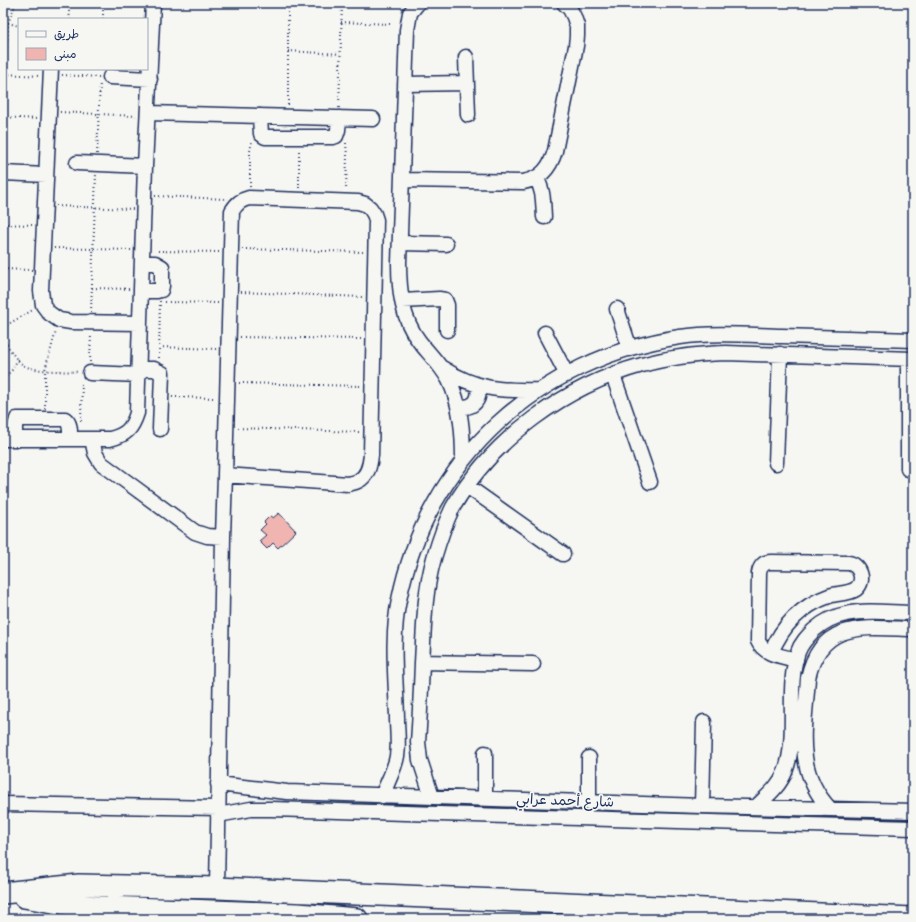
<svg xmlns="http://www.w3.org/2000/svg" width="916" height="922" font-family="Mynerve,'Playpen Sans Arabic',sans-serif">
<rect width="100%" height="100%" fill="#f6f6f2"/>
<filter id="ink" filterUnits="userSpaceOnUse"><feTurbulence type="fractalNoise" baseFrequency=".025" numOctaves="2"/><feDisplacementMap in="SourceGraphic" scale="8" xChannelSelector="R" yChannelSelector="G"/><feConvolveMatrix kernelMatrix="1 2 1 2 8 2 1 2 1" color-interpolation-filters="sRGB"/></filter>
<g filter="url(#ink)">
<!-- building -->
<path fill="#f0b5b0" stroke="#1b2f5e" d="M279,513L296,531L278,548L273,543L267,549L259,541L266,535L260,530L266,524L264,522L270,516L273,518Z"/>
<g fill="none" stroke-linecap="round" stroke-linejoin="round">
<!-- minor casing -->
<g stroke="#1b2f5e" stroke-width="17">
<path id="minor" d="M418,3L410,13L407,30L399,263C399,290 402,319 419,341C429,354 441,365 449,380C461,405 463,432 463,460
M466,57L468,115
M51,69L41,291L43,305L49,313L59,320L71,322L140,323
M110,77L150,79
M405,84L467,83
M149,113L373,119
M260,116L261,134L265,137H333L336,136L338,130L339,118
M77,163L145,166
M3,173L46,175
M536,178C544,190 543,203 544,217
M402,180L523,182C541,179 550,168 555,151L576,46L577,36V26L574,17L570,9L564,3
M400,243L446,244
M141,291H157L161,290L162,286V267L155,263H142
M402,301L439,299L445,300L447,305V330
M617,309L630,349
M545,333L567,375
M908,359V469
M442,368C476,390 501,391 540,390
M139,369H154L162,373L160,429
M90,373L139,375
M613,375L650,482
M459,406C473,410 482,399 477,385
M3,439H110C126,435 132,429 137,413L145,166L153,3
M15,439V426L17,419H65C71,423 70,432 70,439
M92,439L95,453L101,463L195,532L207,536L223,537
M776,463L780,354
M467,486L563,554
M771,653C782,626 801,606 829,596C837,593 849,594 856,589C866,581 860,564 848,563L771,562C764,562 760,566 759,573L758,641C764,655 783,656 796,660
M422,662L533,664
M218,784L287,792L702,806L913,811
M382,796C387,783 395,769 397,756C399,744 397,730 397,718C396,679 391,638 399,600C427,459 540,358 680,337C714,332 748,335 782,336C826,337 869,339 913,340
M432,797L420,760L418,742C420,716 421,689 422,663C424,628 424,593 434,558C439,541 445,523 453,507C493,438 566,386 642,365C670,357 698,354 726,353L913,359
M485,799V753
M589,802V758
M3,804L218,808
M702,806L704,722
M756,807C767,796 779,787 785,772C799,736 785,689 798,652C801,643 808,636 814,630C823,622 835,616 846,614C868,609 891,613 913,613
M830,809C793,769 805,727 808,678C821,619 866,628 913,629
M218,815L251,809H271L913,828
M217,888L223,537L225,475L348,484C351,483 355,483 358,481C368,476 370,465 371,455L376,220L374,214L370,208L365,204L358,202L249,198C241,200 237,203 232,211L225,475"/>
</g>
<!-- highway casing -->
<g stroke="#1b2f5e" stroke-width="24">
<path id="highway" d="M3,893L79,885L217,888L913,918
M24,897L77,906L298,914L357,919"/>
</g>
<!-- path -->
<path stroke="#1b2f5e" stroke-width="2" stroke-dasharray="1 3" stroke-linecap="butt" d="M3,3L16,4
M68,3L70,19
M316,3L342,4
M103,19V3
M341,22L390,24
M8,23L19,26
M288,51L340,54
M5,74L40,76
M62,75L100,77
M288,105V3
M339,108L342,3
M60,112L136,116
M3,117L38,119
M3,127L8,23L16,3
M346,143L347,156L346,190
M97,154L100,82
M250,187V151L252,141
M299,188V148
M155,196L227,199
M56,206L133,209
M3,224L34,225
M54,248L131,250
M242,249L364,252
M158,251L219,252
M3,269L32,270
M92,288L131,289
M241,292L363,297
M165,302L219,303
M91,312L96,174
M3,327L33,310
M3,337C8,347 15,359 23,365C34,372 66,371 79,372
M240,337L362,339
M159,347L218,349
M159,358L160,301
M90,362L91,334
M3,379L12,370L18,359
M239,383L361,386
M172,397L216,398
M3,402L4,417L5,419
M45,409V370L56,331
M81,421L82,381
M238,428L359,432"/>
<!-- minor -->
<use href="#minor" stroke="#f6f6f2" stroke-width="14"/>
<!-- highway -->
<use href="#highway" stroke="#f6f6f2" stroke-width="21"/>
</g>
</g>
<g text-anchor="middle" dominant-baseline="central" stroke-width="3.5" stroke-linejoin="round" paint-order="stroke">
<!-- street labels -->
<g font-size="14" fill="#1b2f5e" stroke="#f6f6f2">
<text transform="translate(565 801) rotate(2)">شارع أحمد عرابي</text>
</g>
</g>
<!-- margin -->
<rect width="916" height="922" fill="none" stroke="#f6f6f2" stroke-width="16"/>
<rect x="8" y="8" width="900" height="906" fill="none" stroke="#1b2f5e" stroke-width="1.5" filter="url(#ink)"/>
<!-- legend -->
<rect x="18" y="18" width="130" height="52" fill="#f6f6f2" stroke="#9ea6b7"/>
<rect x="26" y="31" width="20" height="6" fill="#f6f6f2" stroke="#9ea6b7"/>
<text x="54" y="38" font-size="12" fill="#1b2f5e">طريق</text>
<rect x="26" y="48" width="20" height="12" fill="#f0b5b0" stroke="#9ea6b7"/>
<text x="54" y="58" font-size="12" fill="#1b2f5e">مبنى</text>
</svg>
